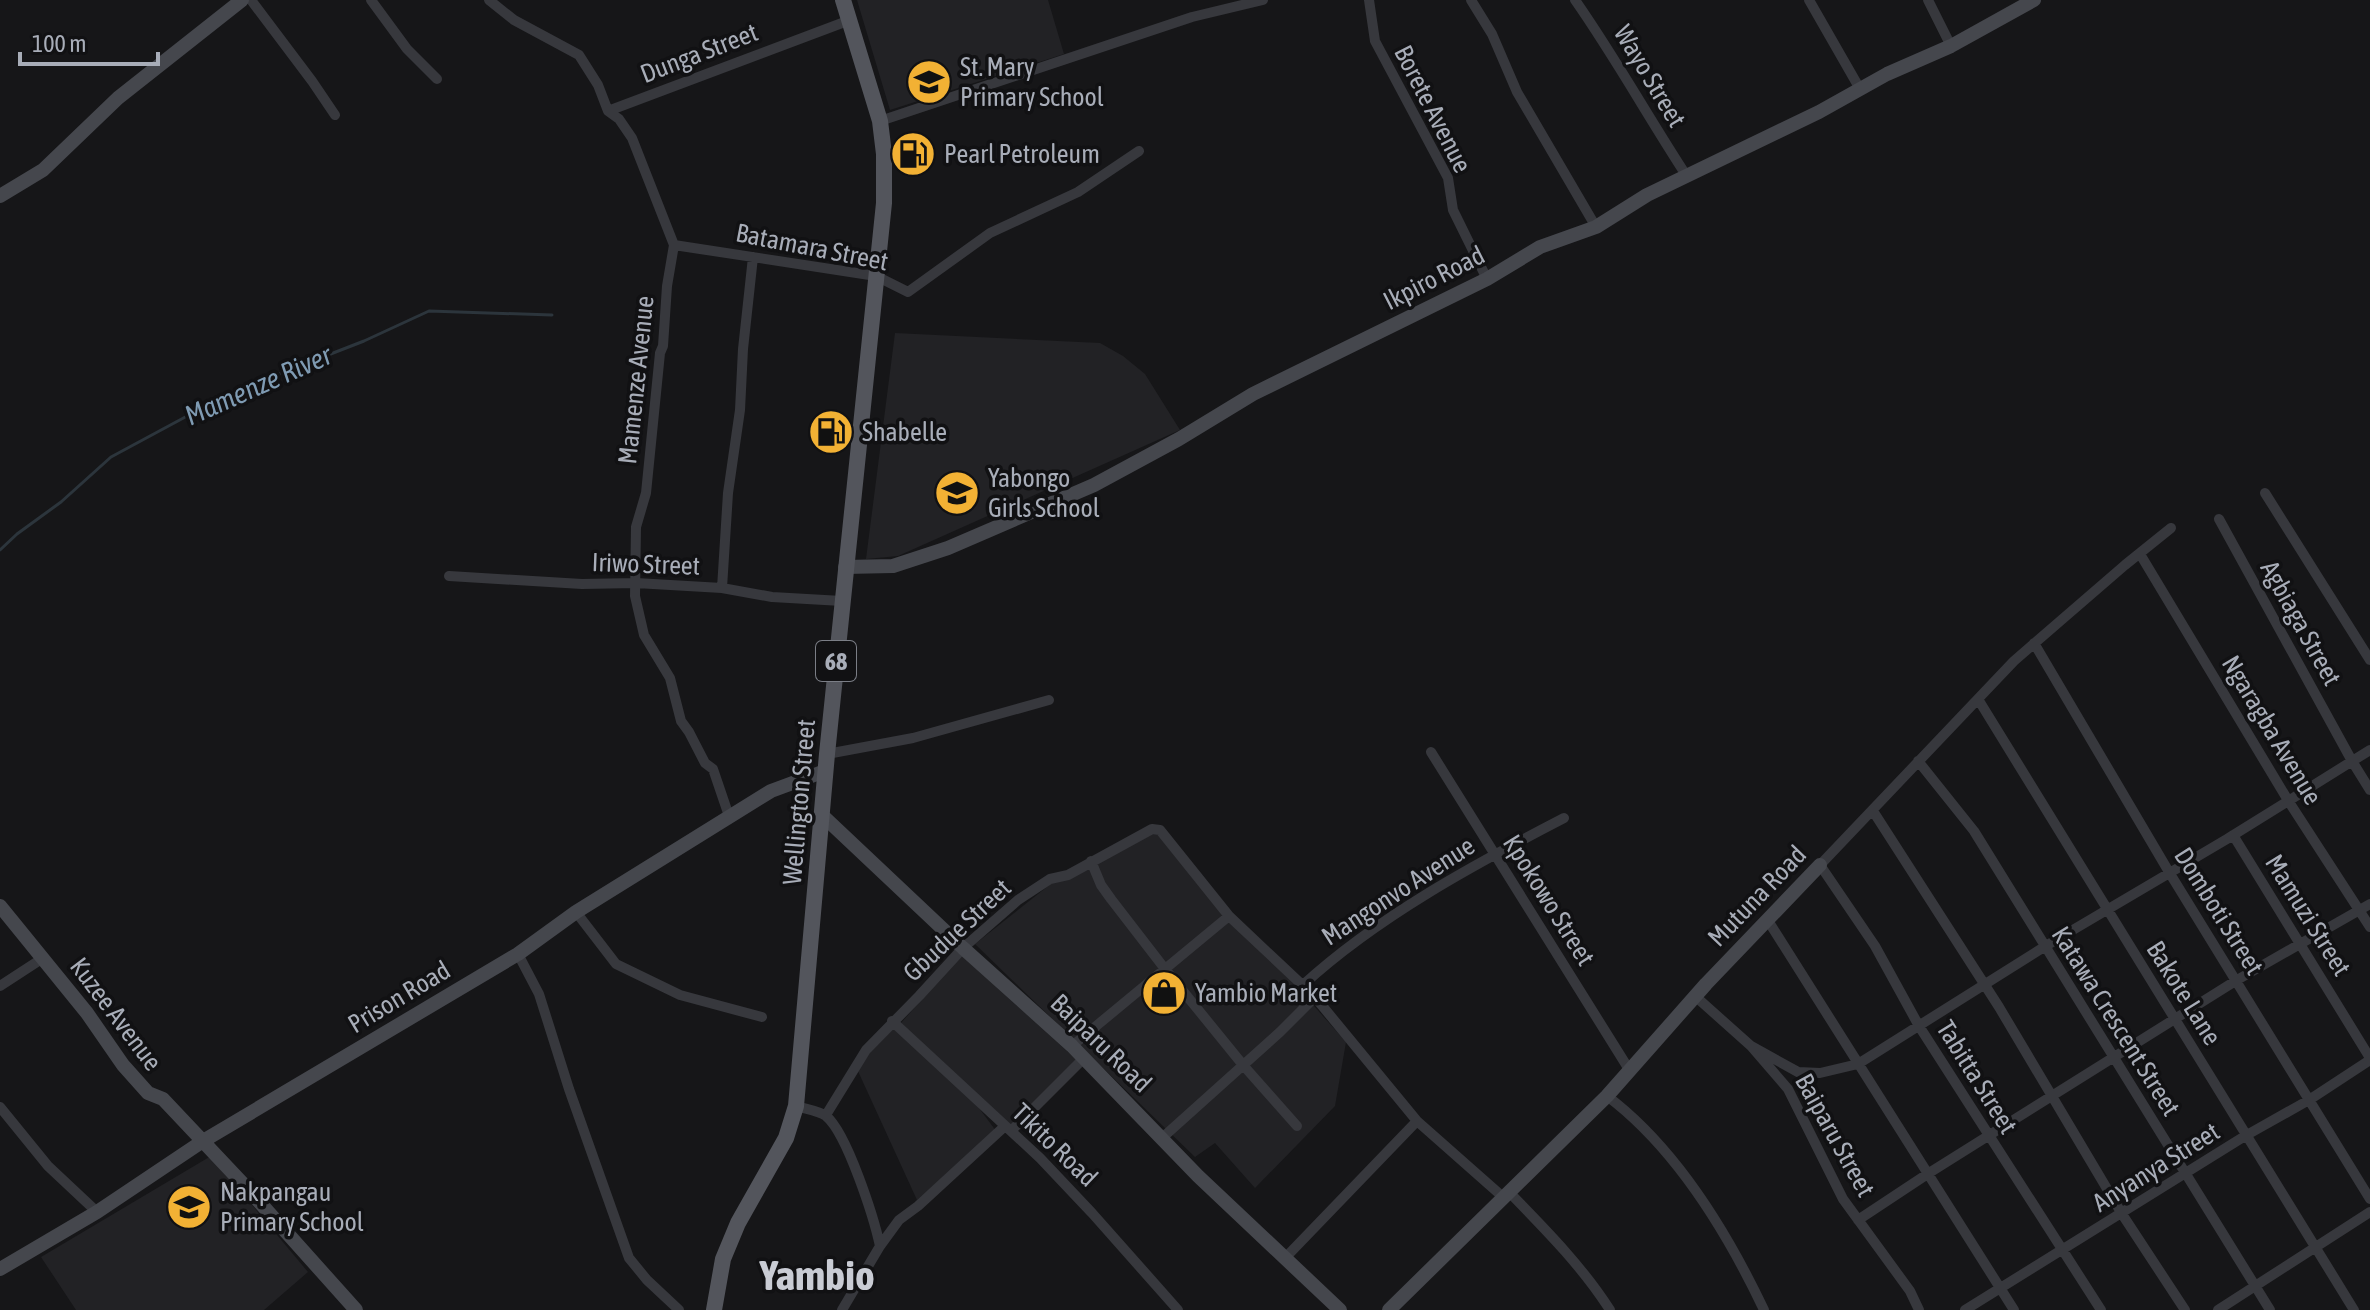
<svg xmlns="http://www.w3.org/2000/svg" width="2370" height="1310" font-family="'Asap Condensed',sans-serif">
<rect width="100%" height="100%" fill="#161618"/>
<!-- built -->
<path fill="#222225" d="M857,0H1048L1064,54L890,110Z
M895,333L1100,343L1123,356L1145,374L1180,430L898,556L866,559Z
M1152,824L1346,1042L1335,1106L1255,1188L1215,1143L1195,1157L975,944L1057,879Z
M961,955L1078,1061L1012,1128L901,1023Z
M892,1025L976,1104L996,1131L917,1200L857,1069Z
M211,1156L308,1272L264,1310H76L41,1257Z"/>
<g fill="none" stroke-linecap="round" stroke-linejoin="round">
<!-- stream -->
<path stroke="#2c353c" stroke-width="3" d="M0,550L17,534L61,502L111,457L228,394L364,341L429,311L552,315"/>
<!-- street -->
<path stroke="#37383d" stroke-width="10" d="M251,0L312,81L335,115
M371,0L407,49L437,79
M489,0L514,20L579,55L598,85L608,111L619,119L632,138L674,245L667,286L663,346L660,353L646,493L636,527L635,596L644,635L670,678L681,721L689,732L705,763L713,769L729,816
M1369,0L1375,41L1448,178L1453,210L1487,279
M1471,0L1492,34L1517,92L1596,227
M1575,0C1615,57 1648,117 1686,175
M1809,0L1860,89
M1928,0L1951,46
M608,111L850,20
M880,121L1192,17L1263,0
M674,245L876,276L908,292L990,233L1078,192L1139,151
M2265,493L2370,660
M2219,519L2352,761L2370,790
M2140,554L2289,802L2370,927
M449,576L582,584L636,583L722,588L772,597L842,601
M722,588L728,493L740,410L743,349L753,257
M2034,643L2169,872L2370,1199
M1978,699L2354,1310
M1431,752L1630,1071
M827,754L913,738L1049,700
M1918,761L1974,831L2270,1310
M1873,811L1999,1007L2122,1214L2185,1310
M2233,835L2370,1058
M1091,861L1101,885L1111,899L1165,969L1243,1065L1297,1126
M576,912L616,964L680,995L762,1017
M1767,919L2014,1310
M518,954L539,994L569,1089L629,1258L647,1280L679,1310
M1303,985C1377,917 1475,864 1564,818
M0,986L43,958
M1695,996L1751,1046L1788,1089L1843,1199L1910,1291L1919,1310
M892,1021L1040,1158L1092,1213L1178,1310
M1072,1046L1229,916
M1751,1046L1798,1072L1820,1073L1858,1064L2044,947L2227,839L2370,750
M1607,1096C1676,1148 1727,1232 1764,1310
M796,1106C805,1109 819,1111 826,1116C847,1133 874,1218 880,1246
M0,1107L48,1166L97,1212
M826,1115L866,1050L919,996L963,948L1018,900L1050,879L1068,875L1152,829L1160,830L1229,916L1315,997L1417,1121L1503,1197
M1011,1131L1083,1059
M1162,1138L1280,1032L1315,997
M1508,1191C1544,1228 1582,1266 1610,1310
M1858,1220L1929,1173L2237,980L2370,904
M1286,1257L1417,1121
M842,1310L880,1246L899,1220L918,1206L1005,1126
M1965,1310L2245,1136L2309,1100L2370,1060
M2101,1310L1919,1026L1875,946L1820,865L2014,661L2125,565L2171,528
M2218,1310L2370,1212"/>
<!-- secondary -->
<path stroke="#45474d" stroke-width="14" d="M0,196L43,170L118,98L242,0
M845,567L893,566L948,548L1094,485L1179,439L1253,394L1487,279L1540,247L1596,227L1647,195L1819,112L1887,74L1951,46L2034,0
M823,816L963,948L1072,1046L1198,1176L1340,1310
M0,906L87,1013L123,1065L148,1093L163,1099L246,1187L356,1310
M0,1269L97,1212L203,1141L518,954L576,912L771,791L825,771
M1389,1310L1607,1096L1706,984L1820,865"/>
<!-- primary -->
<path stroke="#53555c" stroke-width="16" d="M714,1310L723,1259L738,1223L786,1138L796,1106L827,754L884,203V154L880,121L843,0"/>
</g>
<!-- icons -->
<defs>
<g id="school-disc" transform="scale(2.3)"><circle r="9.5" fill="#f2b134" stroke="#111113"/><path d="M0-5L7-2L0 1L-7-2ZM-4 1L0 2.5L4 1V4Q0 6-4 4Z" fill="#111"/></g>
<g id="fuel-disc" transform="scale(2.3)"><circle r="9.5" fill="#f2b134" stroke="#111113"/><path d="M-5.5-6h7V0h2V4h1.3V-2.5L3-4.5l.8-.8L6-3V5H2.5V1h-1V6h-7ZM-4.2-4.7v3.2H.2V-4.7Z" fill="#111"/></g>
<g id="shop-disc" transform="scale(2.3)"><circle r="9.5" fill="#f2b134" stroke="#111113"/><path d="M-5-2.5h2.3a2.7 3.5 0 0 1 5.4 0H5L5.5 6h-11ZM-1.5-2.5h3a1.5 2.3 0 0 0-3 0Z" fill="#111"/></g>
</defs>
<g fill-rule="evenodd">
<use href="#school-disc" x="929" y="82"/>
<use href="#fuel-disc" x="913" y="154"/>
<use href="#fuel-disc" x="831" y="432"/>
<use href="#school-disc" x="957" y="493"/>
<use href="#shop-disc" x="1164" y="993"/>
<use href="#school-disc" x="189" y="1207"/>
</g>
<g text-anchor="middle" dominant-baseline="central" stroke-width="7" stroke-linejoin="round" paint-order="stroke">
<!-- shield labels -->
<rect fill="#111113" stroke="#7b7e86" stroke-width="2" x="816" y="641" width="40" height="40" rx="6"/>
<g font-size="24" font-weight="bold" fill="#a8adb8">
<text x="836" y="661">68</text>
</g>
<!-- street labels -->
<g font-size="26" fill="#a8adb8" stroke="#111113">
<text transform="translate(699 53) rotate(-21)">Dunga Street</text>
<text transform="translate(1650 76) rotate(59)">Wayo Street</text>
<text transform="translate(1433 109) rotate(63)">Borete Avenue</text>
<text transform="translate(812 247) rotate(11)">Batamara Street</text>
<text transform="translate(1434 278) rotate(-27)">Ikpiro Road</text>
<text transform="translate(636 380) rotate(-84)">Mamenze Avenue</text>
<text transform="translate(646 564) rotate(2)">Iriwo Street</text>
<text transform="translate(2301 623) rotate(61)">Agbiaga Street</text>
<text transform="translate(2272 730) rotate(59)">Ngaragba Avenue</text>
<text transform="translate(799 802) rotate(-85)">Wellington Street</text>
<text transform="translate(1398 891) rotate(-33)">Mangonvo Avenue</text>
<text transform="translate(1757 896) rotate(-46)">Mutuna Road</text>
<text transform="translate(1549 900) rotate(58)">Kpokowo Street</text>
<text transform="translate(2219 911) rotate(58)">Domboti Street</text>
<text transform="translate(2308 915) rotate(58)">Mamuzi Street</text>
<text transform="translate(957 930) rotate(-43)">Gbudue Street</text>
<text transform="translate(2184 993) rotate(58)">Bakote Lane</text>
<text transform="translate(399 997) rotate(-31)">Prison Road</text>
<text transform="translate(116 1014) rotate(53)">Kuzee Avenue</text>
<text transform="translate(2116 1021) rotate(58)">Katawa Crescent Street</text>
<text transform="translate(1101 1043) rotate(44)">Baiparu Road</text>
<text transform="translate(1977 1077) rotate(58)">Tabitta Street</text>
<text transform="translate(1835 1135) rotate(61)">Baiparu Street</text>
<text transform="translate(1055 1145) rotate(44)">Tikito Road</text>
<text transform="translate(2156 1167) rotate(-32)">Anyanya Street</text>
</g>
<!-- poi labels -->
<g font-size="26" fill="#a8adb8" stroke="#111113" text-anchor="start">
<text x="960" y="67">St. Mary<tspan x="960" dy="30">Primary School</tspan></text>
<text x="944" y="154">Pearl Petroleum</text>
<text x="862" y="432">Shabelle</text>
<text x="988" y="478">Yabongo<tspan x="988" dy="30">Girls School</tspan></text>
<text x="1195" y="993">Yambio Market</text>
<text x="220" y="1192">Nakpangau<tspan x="220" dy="30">Primary School</tspan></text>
</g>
<!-- water labels -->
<g font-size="28" font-style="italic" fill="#7f9bb3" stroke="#111113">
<text transform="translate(258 385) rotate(-24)">Mamenze River</text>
</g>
<!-- town labels -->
<g font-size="42" font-weight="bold" fill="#c9ccd4" stroke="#111113">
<text x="817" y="1275">Yambio</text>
</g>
</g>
<!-- scale -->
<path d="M20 52v12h138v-12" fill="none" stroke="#a8adb8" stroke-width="4"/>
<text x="32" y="52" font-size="24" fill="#a8adb8" stroke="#111113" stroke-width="6" paint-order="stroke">100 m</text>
</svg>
